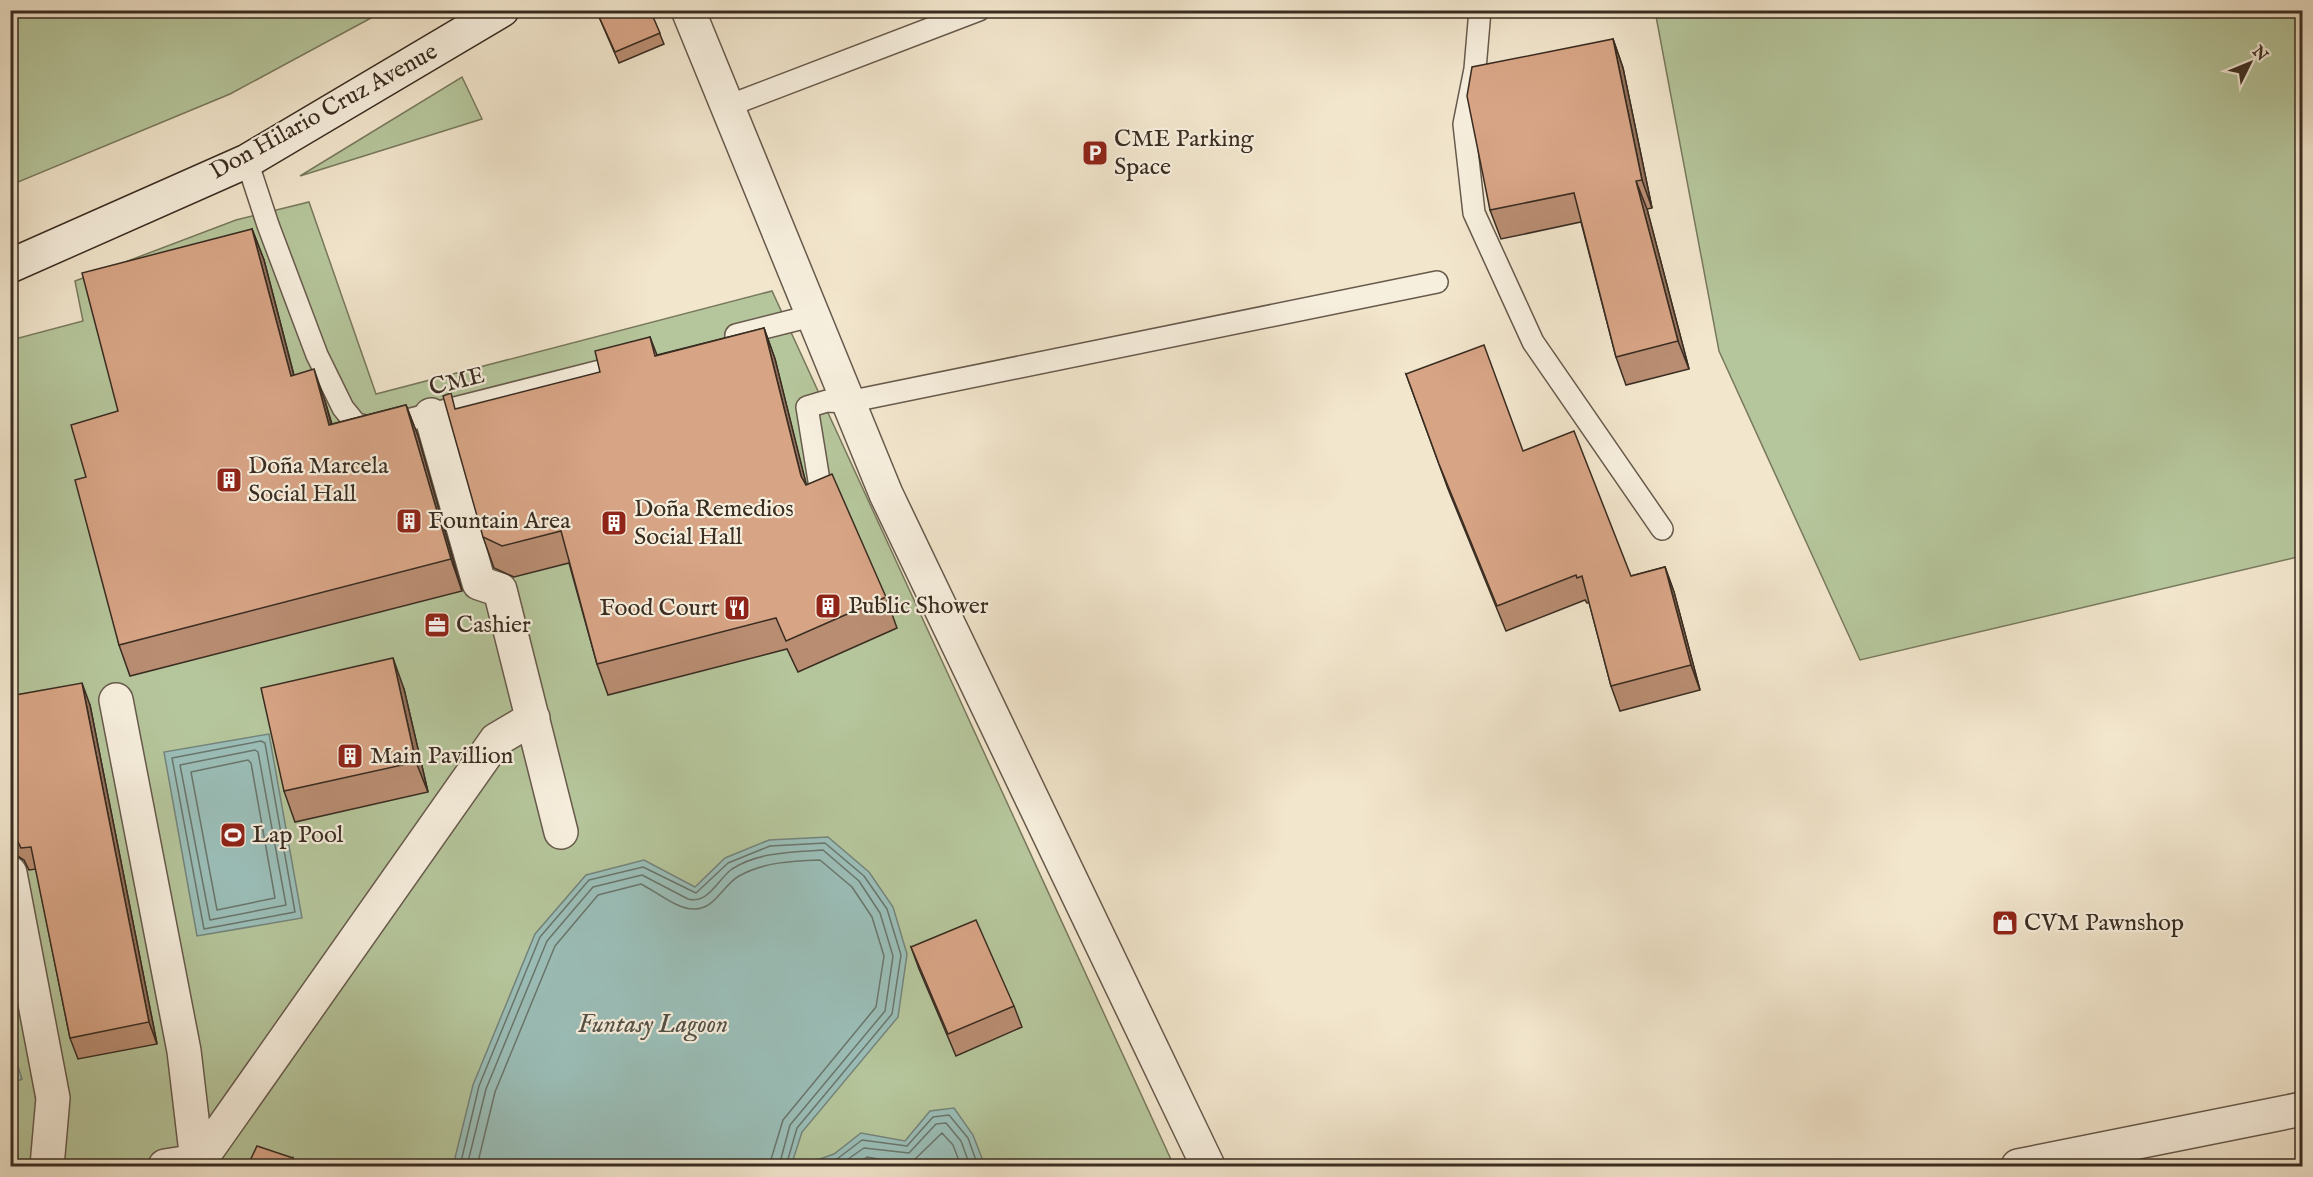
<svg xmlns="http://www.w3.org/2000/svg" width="2313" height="1177" font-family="'IM FELL English',serif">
<rect width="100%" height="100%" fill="#f2e6cd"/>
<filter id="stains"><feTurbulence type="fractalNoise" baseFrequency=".00333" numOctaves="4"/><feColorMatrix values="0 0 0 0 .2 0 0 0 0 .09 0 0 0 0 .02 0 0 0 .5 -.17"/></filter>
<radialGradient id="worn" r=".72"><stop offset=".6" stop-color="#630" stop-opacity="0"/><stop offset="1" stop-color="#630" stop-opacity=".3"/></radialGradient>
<!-- green -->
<path fill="#b6c69c" stroke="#78795e" stroke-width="1.5" d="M11,10H384V11L230,94L11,185Z
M1655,11H2302V556L1860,660L1719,351Z
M462,77L482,119L300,176Z
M309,202L376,394L772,291L1174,1166H11V340L83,321L75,281L236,220Z"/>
<!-- water -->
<path fill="#9bbfb9" stroke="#74847c" stroke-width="1.5" d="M269,734L302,918L197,936L164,752Z
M828,837L869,872L893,907L907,954L898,1017L802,1132L791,1166H453L473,1085L535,934L586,875L644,860L695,887L725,858L769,840Z
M11,1044L22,1079L11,1084H10Z
M954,1108L973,1135L985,1166H800L834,1154L861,1133L905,1141L930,1111Z"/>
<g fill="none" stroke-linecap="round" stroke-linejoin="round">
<!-- shore -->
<path stroke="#6a766d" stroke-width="1.5" d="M261,741L265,743L295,912L204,929L172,758Z
M255,750L258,752L286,905L210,920L180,765Z
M248,760L251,763L275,898L217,910L191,772Z
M460,1166L479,1086L540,937L589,880L643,867L696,893L728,863L770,846L825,843L864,876L887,909L901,955L892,1014L797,1128L786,1166
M467,1166L486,1089L547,941L593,887L642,875L688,899C708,905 718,879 732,869C758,852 793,852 823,850L859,881L880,913L893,956L885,1011L790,1125L779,1166
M477,1166L495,1092L555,946L598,895L641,884C657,892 678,910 695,909C715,909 723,885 739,876C764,862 792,861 820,860L852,887L872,917L884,956L876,1007L783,1120L769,1166
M817,1166L837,1159L862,1140L907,1146L933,1117L949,1115L968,1138L978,1166
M838,1166L864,1148L909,1153L936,1124L946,1123L961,1141L970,1166
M854,1166L867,1157L901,1163L912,1162L942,1133L953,1145L961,1166"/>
<!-- lane casing -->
<g stroke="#675a4c" stroke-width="24">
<path id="lane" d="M1480,10L1475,69L1464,124L1474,213L1533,342L1662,529
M728,106L979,10
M247,161L268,225L317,355L343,408L356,424L376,428L628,364
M736,335L811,316
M822,499L807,407L827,401L848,402L1437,282"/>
</g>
<!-- street casing -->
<g stroke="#675a4c" stroke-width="36">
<path id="street" d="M688,10L886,494L1208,1166
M431,415L479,583L500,590L561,832
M116,700L184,1051L197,1161L165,1166
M10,873L53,1098L47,1166
M196,1166L496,740L533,718
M2018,1166L2302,1109"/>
</g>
<!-- secondary casing -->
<g stroke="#392c21" stroke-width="36">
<path id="secondary" d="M10,266L247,161L502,10"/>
</g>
<!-- lane -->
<use href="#lane" stroke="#f7efde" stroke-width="21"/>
<!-- street -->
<use href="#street" stroke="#f7efde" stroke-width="33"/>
<!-- secondary -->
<use href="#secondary" stroke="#f7efde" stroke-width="33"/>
</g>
<!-- wall -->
<path fill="#b98d72" stroke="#392c21" stroke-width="1.5" d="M596,10H650L664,44L619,63Z
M1613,39L1623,68L1652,208L1647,209L1689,369L1626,385L1616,357L1581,222L1501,239L1490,210Z
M252,229L264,260L294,375L325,401L332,424L406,405L418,436L462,591L130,676L119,645L86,477Z
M764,328L775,359L806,485L886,597L897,628L798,672L787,649L608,695L597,664L569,563L514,577L494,568L483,537L600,372L650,337L657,355Z
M1406,374L1523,451L1631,576L1665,567L1674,592L1700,690L1620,711L1611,686L1589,602L1587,603L1585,600L1506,631L1448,489Z
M404,689L428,792L295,822L284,791Z
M10,696L90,705L157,1044L78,1059L70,1038L36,869L29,870L24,860L16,855H10Z
M911,947L1014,1006L1022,1027L956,1056L919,969Z"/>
<!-- shaded-wall -->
<path fill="#96735d" stroke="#392c21" stroke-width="1.5" d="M1613,39L1623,68L1652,208L1642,180Z
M1636,181L1647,209L1689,369L1678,341Z
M252,229L264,260L302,407L291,376Z
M764,328L775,359L812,507L801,476Z
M314,369L325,401L340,457L329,425Z
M406,405L418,436L462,591L451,559Z
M1665,567L1674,592L1700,690L1691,665Z
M393,658L404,689L428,792L416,762Z
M82,683L90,705L157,1044L149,1022Z
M293,1158L296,1167H289Z"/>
<!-- building -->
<path fill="#d7a485" stroke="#392c21" stroke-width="1.5" d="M596,10H650L660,33L615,52Z
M1613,39L1642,180L1636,181L1678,341L1616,357L1574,193L1490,210L1467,96L1472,67Z
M252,229L291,376L314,369L329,425L406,405L451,559L119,645L75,480L86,477L71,425L118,411L82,273Z
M764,328L801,476L806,485L832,474L886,597L786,641L776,618L597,664L561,531L502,546L483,537L443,396L451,393L455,409L600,372L595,351L650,337L655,356Z
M1484,345L1523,451L1574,431L1631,576L1665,567L1691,665L1611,686L1582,576L1577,578L1576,575L1497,606L1439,464L1406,374Z
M393,658L416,762L284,791L261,688Z
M82,683L149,1022L70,1038L31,847L21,848L16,838L10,835V696Z
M976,920L1014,1006L948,1034L911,947Z
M257,1146L293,1158L289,1167H247Z
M146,1162L147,1167H122Z"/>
<!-- icons -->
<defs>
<g id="parking-square" transform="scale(1.35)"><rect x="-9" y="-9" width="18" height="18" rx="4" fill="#8f2418" stroke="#f7efde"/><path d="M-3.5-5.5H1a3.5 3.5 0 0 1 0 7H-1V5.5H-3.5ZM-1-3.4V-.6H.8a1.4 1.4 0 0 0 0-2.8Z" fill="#fff"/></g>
<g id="building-square" transform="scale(1.35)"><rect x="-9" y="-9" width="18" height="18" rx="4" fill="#8f2418" stroke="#f7efde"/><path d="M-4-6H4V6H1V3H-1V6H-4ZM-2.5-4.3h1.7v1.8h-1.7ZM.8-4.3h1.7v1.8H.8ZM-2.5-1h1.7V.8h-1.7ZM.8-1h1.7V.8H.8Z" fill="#fff"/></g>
<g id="restaurant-square" transform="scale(1.35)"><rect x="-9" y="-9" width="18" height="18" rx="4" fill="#8f2418" stroke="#f7efde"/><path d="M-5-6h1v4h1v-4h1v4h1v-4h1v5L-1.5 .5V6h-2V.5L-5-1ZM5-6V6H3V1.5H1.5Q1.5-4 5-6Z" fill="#fff"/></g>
<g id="office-square" transform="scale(1.35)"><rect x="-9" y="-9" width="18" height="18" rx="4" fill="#8f2418" stroke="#f7efde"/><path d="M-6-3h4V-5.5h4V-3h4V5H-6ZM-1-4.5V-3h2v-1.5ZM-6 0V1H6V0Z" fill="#fff"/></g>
<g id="stadium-square" transform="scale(1.35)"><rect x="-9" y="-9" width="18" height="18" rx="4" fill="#8f2418" stroke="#f7efde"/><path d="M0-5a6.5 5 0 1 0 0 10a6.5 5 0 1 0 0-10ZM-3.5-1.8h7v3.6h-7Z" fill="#fff"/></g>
<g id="shop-square" transform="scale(1.35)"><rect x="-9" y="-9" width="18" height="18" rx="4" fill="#8f2418" stroke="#f7efde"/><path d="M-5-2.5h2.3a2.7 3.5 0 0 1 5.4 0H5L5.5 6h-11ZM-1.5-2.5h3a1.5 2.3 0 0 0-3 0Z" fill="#fff"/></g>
</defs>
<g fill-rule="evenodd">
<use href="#parking-square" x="1095" y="153"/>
<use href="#building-square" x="229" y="480"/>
<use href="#building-square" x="409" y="521"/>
<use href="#building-square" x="614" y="523"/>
<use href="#building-square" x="828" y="606"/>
<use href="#restaurant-square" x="737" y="608"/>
<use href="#office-square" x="437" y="625"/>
<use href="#building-square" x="350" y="756"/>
<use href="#stadium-square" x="233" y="835"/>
<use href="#shop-square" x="2005" y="923"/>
</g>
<g text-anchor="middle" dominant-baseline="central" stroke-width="4.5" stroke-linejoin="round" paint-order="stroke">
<!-- street labels -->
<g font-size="24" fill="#392c21" stroke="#f7efde">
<text transform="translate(324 112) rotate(-29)">Don Hilario Cruz Avenue</text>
<text transform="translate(457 382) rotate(-14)">CME</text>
</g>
<!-- poi labels -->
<g font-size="24" fill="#392c21" stroke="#f7efde" text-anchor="start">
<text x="1114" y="139">CME Parking<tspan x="1114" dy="28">Space</tspan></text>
<text x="248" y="466">Doña Marcela<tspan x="248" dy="28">Social Hall</tspan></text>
<text x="634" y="509">Doña Remedios<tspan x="634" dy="28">Social Hall</tspan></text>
<text x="428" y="521">Fountain Area</text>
<text x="848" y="606">Public Shower</text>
<text x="718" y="608" text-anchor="end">Food Court</text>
<text x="456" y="625">Cashier</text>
<text x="370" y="756">Main Pavillion</text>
<text x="252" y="835">Lap Pool</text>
<text x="2024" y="923">CVM Pawnshop</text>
</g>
<!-- water labels -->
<g font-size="26" font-style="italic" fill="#525147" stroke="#f7efde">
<text x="653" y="1024">Funtasy Lagoon</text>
</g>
</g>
<!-- margin -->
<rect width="2313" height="1177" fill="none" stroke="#f2e6cd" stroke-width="36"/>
<rect x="12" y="12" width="2289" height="1153" fill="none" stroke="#392c21" stroke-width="3"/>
<rect x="18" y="18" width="2277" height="1141" fill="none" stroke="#392c21" stroke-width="1.5"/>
<!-- north arrow -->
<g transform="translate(2250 63) rotate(47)" stroke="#f7efde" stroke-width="4.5" paint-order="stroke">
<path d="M0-4.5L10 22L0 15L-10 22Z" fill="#392c21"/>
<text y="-9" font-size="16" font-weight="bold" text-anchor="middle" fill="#392c21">N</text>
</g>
<rect width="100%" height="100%" filter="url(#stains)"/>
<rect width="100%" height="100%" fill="url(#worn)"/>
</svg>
